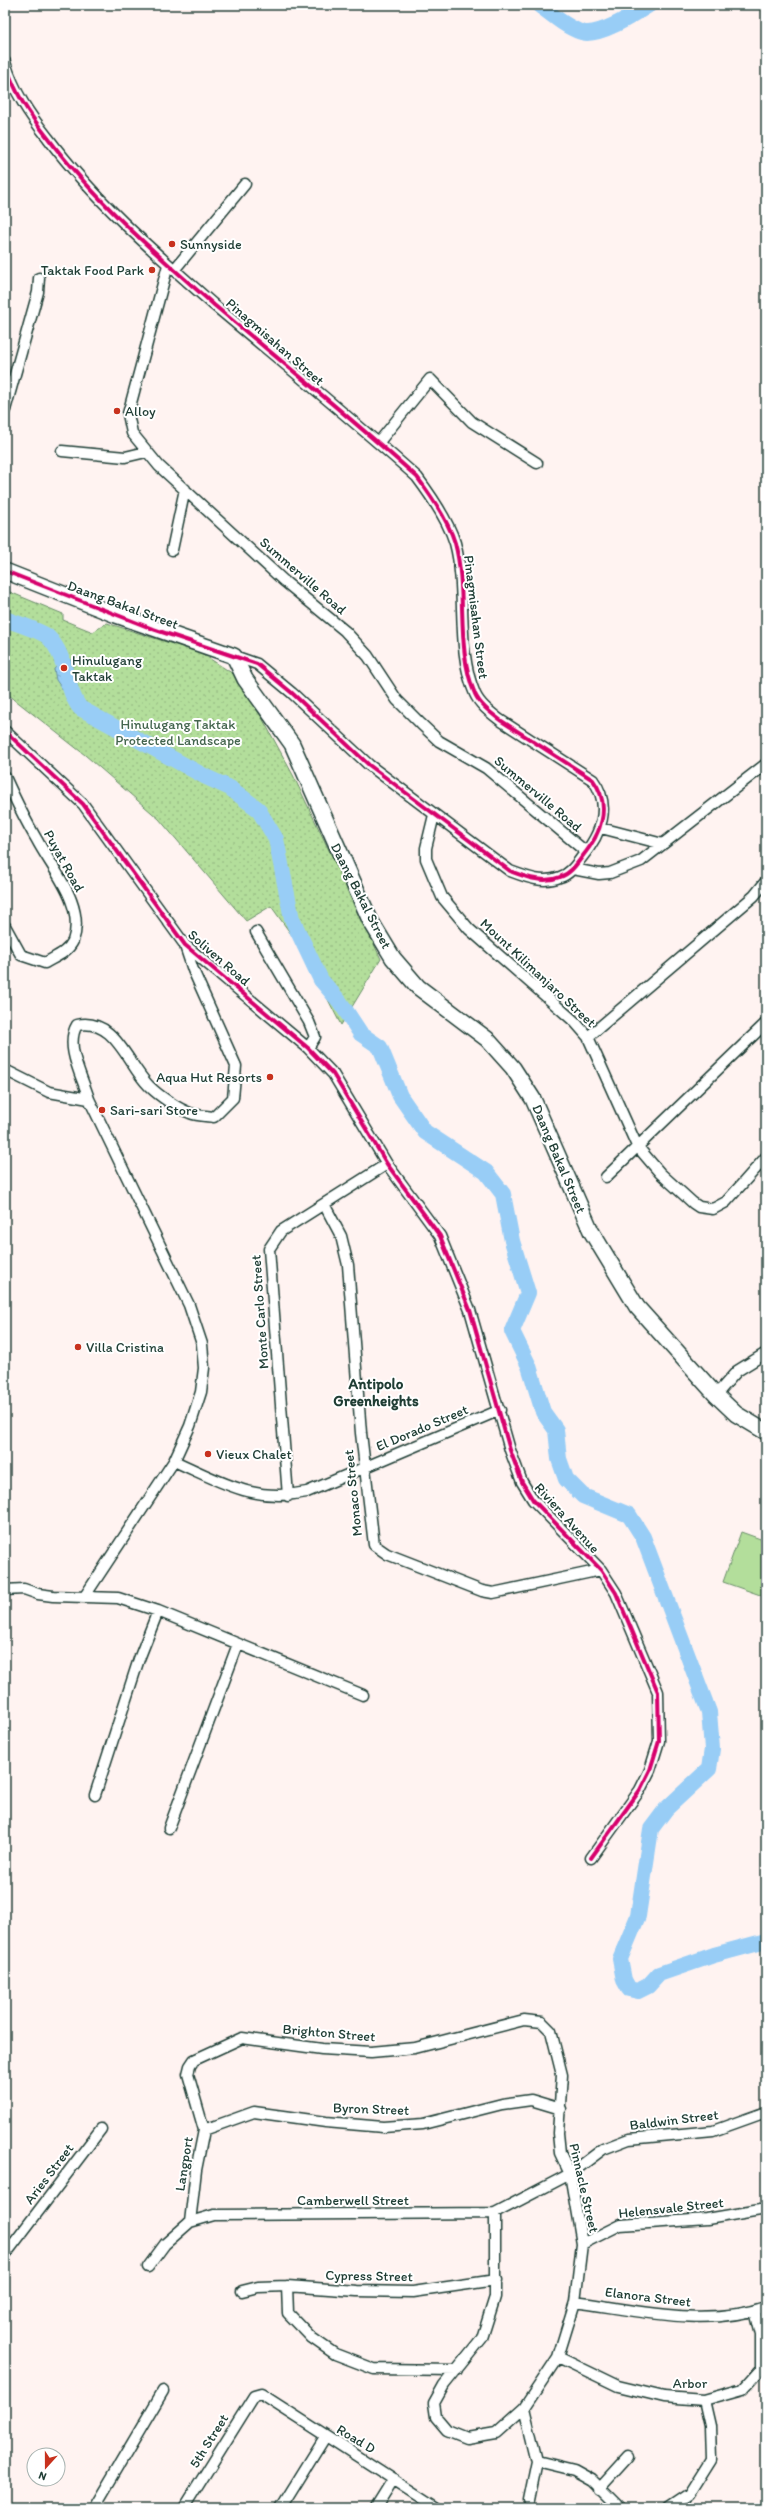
<svg xmlns="http://www.w3.org/2000/svg" width="771" height="2513" font-family="Itim,sans-serif">
<defs>
<pattern id="park-dots" width="8" height="8" patternUnits="userSpaceOnUse"><rect width="8" height="8" fill="#b3de9b"/><path d="M2 2h.1M6 6h.1" fill="none" stroke="#9abf86" stroke-width="1.8" stroke-linecap="round"/></pattern>
<pattern id="water-ripples" width="26" height="14" patternUnits="userSpaceOnUse"><rect width="26" height="14" fill="#98cdf6"/><path d="M2 4q2-2 4 0t4 0M15 11q2-2 4 0t4 0" fill="none" stroke="#7ba8c8"/></pattern>
</defs>
<rect width="100%" height="100%" fill="#fff3f1"/>
<filter id="ink" filterUnits="userSpaceOnUse"><feTurbulence type="fractalNoise" baseFrequency=".025" numOctaves="2"/><feDisplacementMap in="SourceGraphic" scale="8" xChannelSelector="R" yChannelSelector="G"/><feConvolveMatrix kernelMatrix="1 2 1 2 8 2 1 2 1" color-interpolation-filters="sRGB"/></filter>
<g filter="url(#ink)">
<!-- green -->
<path fill="#b3de9b" stroke="#698e68" d="M741,1532L766,1541V1597L723,1582Z"/>
<!-- park -->
<path fill="url(#park-dots)" stroke="#698e68" d="M5,590L63,614V620L93,632L107,623L201,653L241,679L293,775L381,959L341,1025L303,951L271,906L246,921L159,819L85,755L5,692Z"/>
<!-- water -->
<path fill="url(#water-ripples)" stroke="#6893a8" d="M71,660L76,695L92,716L77,710L56,680L54,669L63,661Z"/>
<g fill="none" stroke-linecap="round" stroke-linejoin="round">
<!-- shore -->
<path stroke="#4f7782" stroke-width="1" d="M64,665L67,666L70,679L68,689L60,679L58,672Z"/>
<!-- river -->
<path stroke="#98cdf6" stroke-width="16" d="M539,5C551,14 566,27 581,32C598,38 635,14 649,5
M5,619C15,623 42,631 48,637C68,656 64,687 80,708L206,777L230,788L258,809L276,839L292,919L321,980L340,1002L361,1034L380,1047L400,1096L425,1132L486,1172L503,1194L512,1241L528,1293L512,1331L529,1366L543,1412L556,1430L559,1459L566,1479L583,1496L629,1515L643,1537L709,1712L712,1749L709,1769L666,1809L651,1829L638,1916L620,1959L624,1980L629,1989L638,1991L648,1986L659,1974L714,1955L766,1941"/>
<!-- street casing -->
<g stroke="#1f3d34" stroke-width="13">
<path id="street" d="M5,62C14,92 29,114 48,138C95,201 155,253 214,305C282,362 351,418 417,477C432,497 448,520 455,543C468,592 455,648 475,694C480,705 491,713 500,720L593,780C612,806 601,834 582,857C576,865 570,874 560,877C543,884 526,877 510,871L369,765L292,693L257,664L234,656
M168,265L128,414L132,433L159,466L284,581L345,631L368,656L397,700L421,724L439,741L486,768L586,852
M174,270L245,184
M5,410L38,292L39,278
M379,442L430,379L472,422L537,463
M62,451L125,457L146,452
M172,550L185,489
M5,731L83,804L185,945L308,1048L333,1074L387,1164L440,1236L470,1310L510,1450L522,1482L533,1500L601,1570L616,1593L658,1692L659,1741L650,1770L640,1790L591,1858
M5,777C15,799 25,820 37,840C52,869 86,905 73,941C68,952 55,957 45,963L21,955L5,926
M434,815L426,848V859L442,897L469,929L575,1022L588,1037L637,1146L660,1173L693,1203L699,1207L713,1209L726,1202L766,1157
M601,828L663,844
M573,869L599,874L610,873L641,861L766,764
M256,932L309,1022L315,1037L308,1048
M588,1037L754,896L766,881
M5,1070L49,1092L89,1099
M606,1177L766,1023
M324,1204L341,1236L348,1265L361,1433L374,1545L387,1554L482,1591L493,1593L601,1570
M716,1395L737,1371L766,1353
M174,1461C222,1482 253,1503 307,1492L500,1410
M288,1496L269,1249L281,1231L387,1164
M5,1590L24,1589L38,1594L53,1596L118,1598L158,1611L363,1695
M85,1596L174,1461L190,1426L201,1392L204,1368L202,1344L189,1305L89,1099C83,1078 64,1046 77,1025C115,1017 127,1064 149,1086C159,1096 177,1108 190,1113C197,1116 207,1116 214,1117L233,1098L236,1066L193,970L185,946
M95,1795L139,1659L158,1611
M169,1828L238,1644
M204,2130L254,2112L326,2122L383,2127L423,2124L502,2104L531,2100L561,2109
M190,2222L196,2170L204,2130L188,2074L190,2066L194,2060L242,2038L322,2049L371,2052L415,2048L524,2020L542,2022L551,2031L562,2075L558,2133L560,2153L570,2174L582,2244L575,2302L558,2357L524,2408L496,2433L467,2438L447,2430L436,2417L434,2403L444,2385L482,2338L495,2297V2213
M582,2244L620,2225L707,2219L766,2209
M5,2255L101,2129
M148,2267L165,2244L190,2222L214,2215L495,2213L570,2174L603,2149L629,2139L713,2131L766,2112
M287,2286L288,2313L312,2338L335,2354L374,2369L457,2370
M242,2291L258,2287L287,2286L357,2291L413,2292L496,2280
M575,2302C636,2310 706,2328 766,2307
M558,2357L618,2386L664,2397L704,2400L743,2389L761,2369V2335L755,2311
M524,2408L537,2461L529,2500
M537,2461L574,2470L592,2480L620,2508
M599,2489L629,2456
M94,2508L163,2391
M184,2508L254,2396L261,2394L438,2508
M281,2508L325,2437
M376,2508L394,2479
M668,2508L689,2494L711,2459L710,2426L704,2400"/>
</g>
<!-- secondary casing -->
<g stroke="#1f3d34" stroke-width="18">
<path id="secondary" d="M5,571L116,615L234,656L245,679L292,744L370,920L393,958L418,987L487,1039L513,1068L533,1099L591,1231L637,1307L716,1395L736,1414L766,1432"/>
</g>
<!-- street -->
<use href="#street" stroke="#fff" stroke-width="10"/>
<!-- secondary -->
<use href="#secondary" stroke="#fff" stroke-width="15"/>
<!-- cycleway casing -->
<g stroke="#fff" stroke-width="6">
<path id="cycleway" d="M5,62C14,92 29,114 48,138C95,201 155,253 214,305C282,362 351,418 417,477C432,497 448,520 455,543C468,592 455,648 475,694C480,705 491,713 500,720L593,780C612,806 601,834 582,857C576,865 570,874 560,877C543,884 526,877 510,871L369,765L292,693L257,664L153,629L5,571
M5,731L83,804L185,945L308,1048L333,1074L387,1164L440,1236L470,1310L510,1450L522,1482L533,1500L601,1570L616,1593L658,1692L659,1741L650,1770L640,1790L591,1858"/>
</g>
<!-- cycleway -->
<use href="#cycleway" stroke="#d6006c" stroke-width="4"/>
</g>
</g>
<!-- markers -->
<g fill="#c8321e" stroke="#fff" stroke-width="1.5">
<circle cx="172" cy="244" r="4"/>
<circle cx="152" cy="270" r="4"/>
<circle cx="117" cy="411" r="4"/>
<circle cx="64" cy="668" r="4"/>
<circle cx="270" cy="1077" r="4"/>
<circle cx="102" cy="1110" r="4"/>
<circle cx="78" cy="1347" r="4"/>
<circle cx="208" cy="1454" r="4"/>
</g>
<g text-anchor="middle" dominant-baseline="central" stroke-width="4" stroke-linejoin="round" paint-order="stroke">
<!-- poi labels -->
<g font-size="14" fill="#1f3d34" stroke="#fff" text-anchor="start">
<text x="180" y="244">Sunnyside</text>
<text x="144" y="270" text-anchor="end">Taktak Food Park</text>
<text x="125" y="411">Alloy</text>
<text x="72" y="660">Hinulugang<tspan x="72" dy="16">Taktak</tspan></text>
<text x="262" y="1077" text-anchor="end">Aqua Hut Resorts</text>
<text x="110" y="1110">Sari-sari Store</text>
<text x="86" y="1347">Villa Cristina</text>
<text x="216" y="1454">Vieux Chalet</text>
</g>
<!-- street labels -->
<g font-size="14" fill="#1f3d34" stroke="#fff">
<text transform="translate(275 342) rotate(41)">Pinagmisahan Street</text>
<text transform="translate(303 576) rotate(41)">Summerville Road</text>
<text transform="translate(123 605) rotate(20)">Daang Bakal Street</text>
<text transform="translate(476 617) rotate(83)">Pinagmisahan Street</text>
<text transform="translate(538 794) rotate(40)">Summerville Road</text>
<text transform="translate(64 861) rotate(61)">Puyat Road</text>
<text transform="translate(361 896) rotate(63)">Daang Bakal Street</text>
<text transform="translate(219 958) rotate(41)">Soliven Road</text>
<text transform="translate(538 973) rotate(43)">Mount Kilimanjaro Street</text>
<text transform="translate(559 1159) rotate(67)">Daang Bakal Street</text>
<text transform="translate(260 1312) rotate(-94)">Monte Carlo Street</text>
<text transform="translate(422 1428) rotate(-23)">El Dorado Street</text>
<text transform="translate(353 1493) rotate(-96)">Monaco Street</text>
<text transform="translate(567 1518) rotate(48)">Riviera Avenue</text>
<text transform="translate(329 2033) rotate(5)">Brighton Street</text>
<text transform="translate(371 2109) rotate(2)">Byron Street</text>
<text transform="translate(674 2120) rotate(-7)">Baldwin Street</text>
<text transform="translate(184 2164) rotate(-81)">Langport</text>
<text transform="translate(49 2174) rotate(-53)">Aries Street</text>
<text transform="translate(584 2188) rotate(77)">Pinnacle Street</text>
<text x="353" y="2200">Camberwell Street</text>
<text transform="translate(671 2208) rotate(-6)">Helensvale Street</text>
<text transform="translate(369 2276) rotate(1)">Cypress Street</text>
<text transform="translate(648 2297) rotate(7)">Elanora Street</text>
<text x="690" y="2383">Arbor</text>
<text transform="translate(356 2439) rotate(31)">Road D</text>
<text transform="translate(209 2441) rotate(-58)">5th Street</text>
</g>
<!-- park labels -->
<g font-size="14" fill="#44654e" stroke="#fff">
<text x="178" y="724">Hinulugang Taktak<tspan x="178" dy="16">Protected Landscape</tspan></text>
</g>
<!-- neighbourhood labels -->
<g font-size="15" font-weight="bold" fill="#1f3d34" stroke="#fff">
<text x="376" y="1384">Antipolo<tspan x="376" dy="17">Greenheights</tspan></text>
</g>
</g>
<!-- margin -->
<rect width="771" height="2513" fill="none" stroke="#fff" stroke-width="20"/>
<rect x="10" y="10" width="751" height="2493" fill="none" stroke="#1f3d34" stroke-width="1.5" filter="url(#ink)"/>
<!-- north arrow -->
<g transform="translate(46 2467) rotate(201)"><circle r="19" fill="#ffffff" stroke="#a5b1ae"/>
<path d="M0-3L7 15L0 10L-7 15Z" fill="#c8321e"/>
<text y="-6" font-size="11" font-weight="bold" text-anchor="middle" fill="#1f3d34">N</text>
</g>
</svg>
